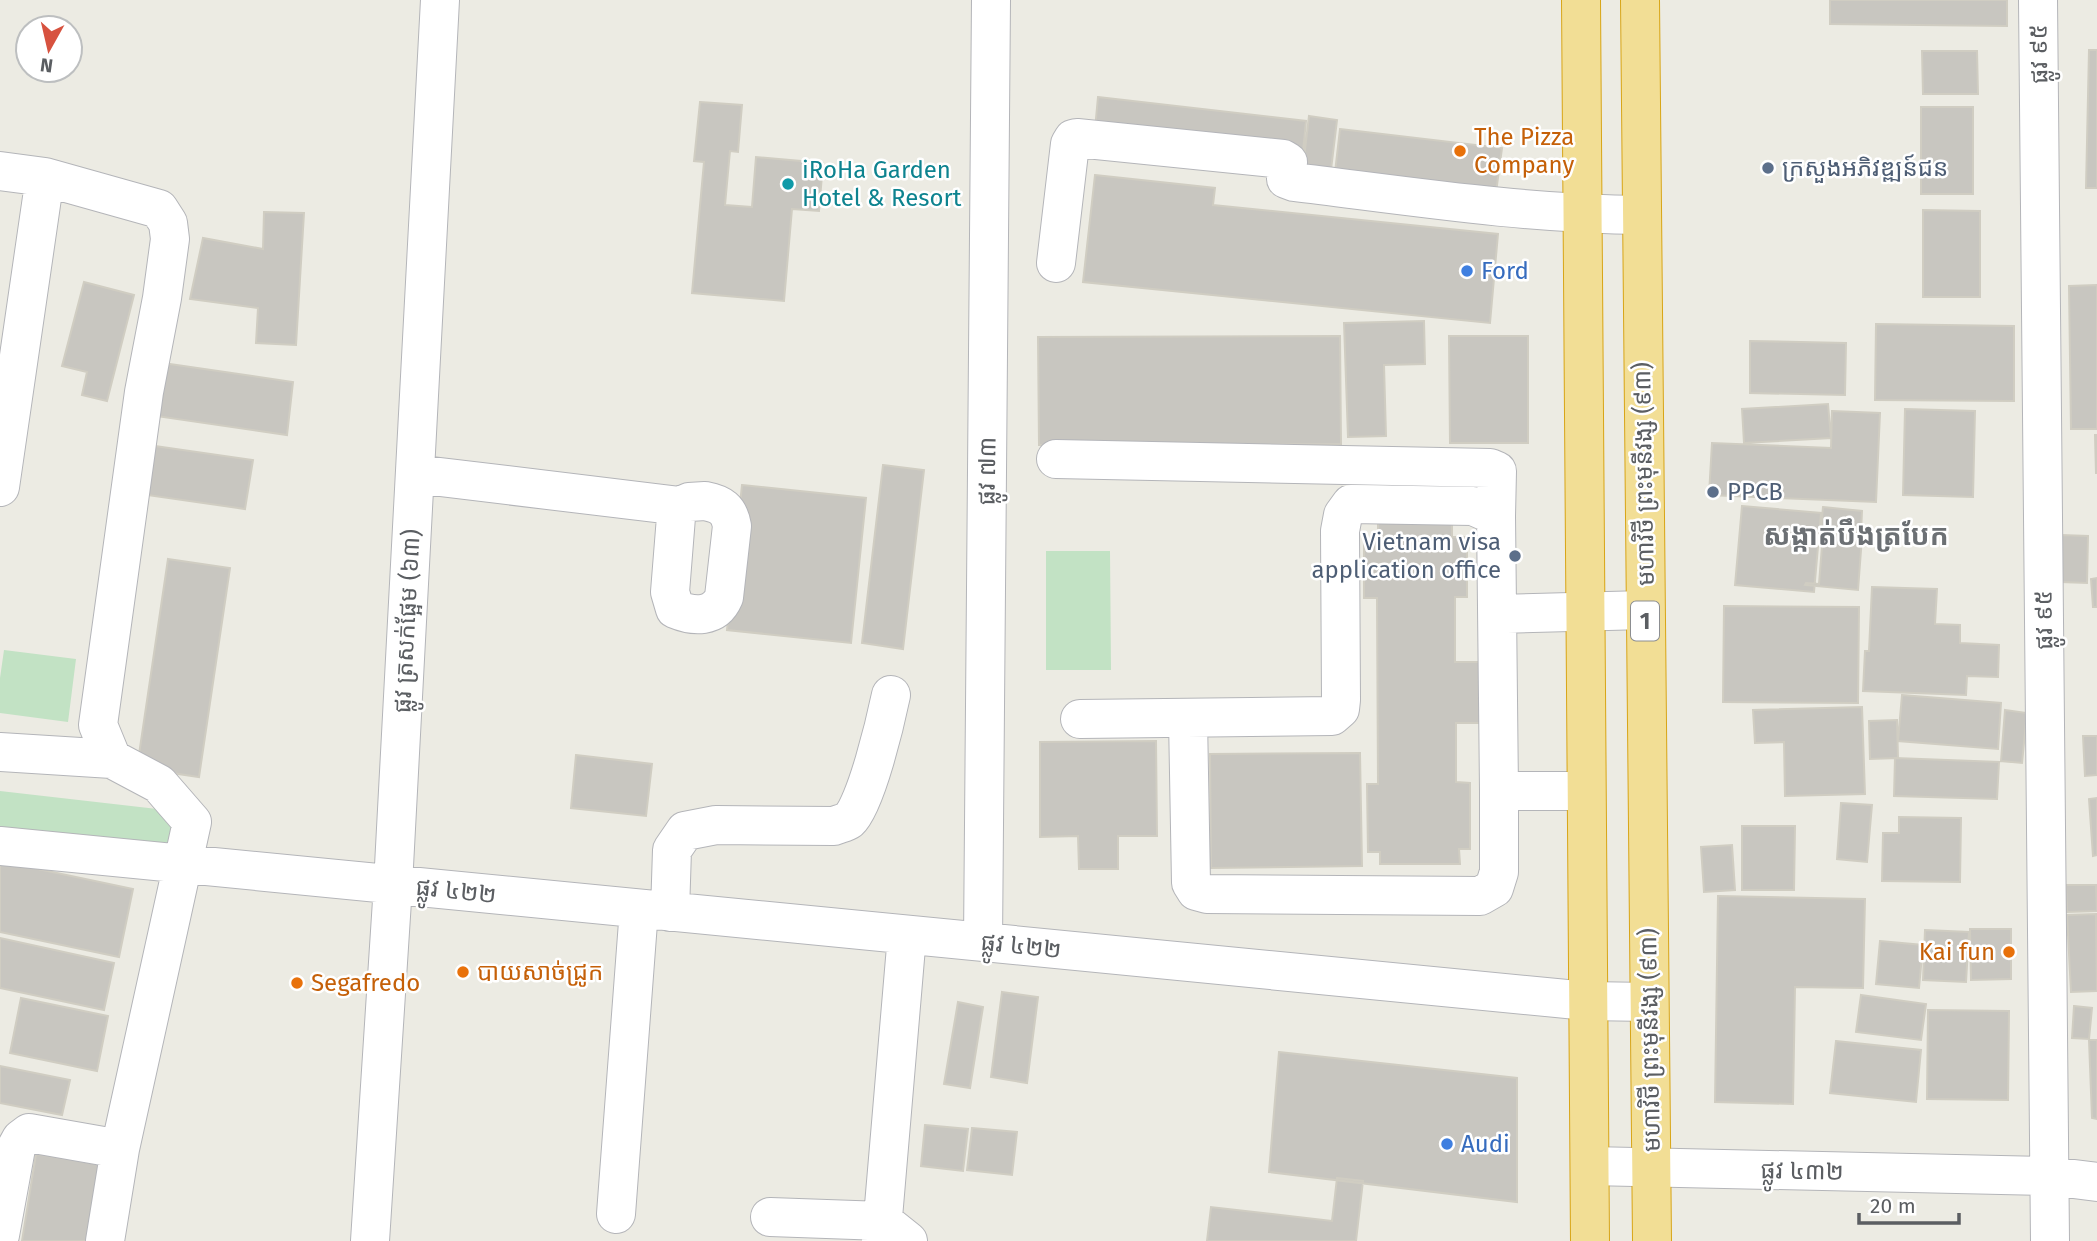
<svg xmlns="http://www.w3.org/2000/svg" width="2097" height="1241" font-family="'Fira Sans','Noto Sans Khmer',sans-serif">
<rect width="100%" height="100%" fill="#ecebe3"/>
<!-- green -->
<path fill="#c2e2c4" d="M1046,551H1110L1111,670H1046Z
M4,650L76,659L68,722L0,713V678Z
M0,791L166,810L182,851L0,836Z"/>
<!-- building -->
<path fill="#c8c6c0" stroke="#d0cdc2" stroke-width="2" d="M1830,0H2007V26L1830,24Z
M2089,50H2097V188H2086Z
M1922,51H1977L1978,94H1923Z
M1098,97L1306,121L1303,152L1095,129Z
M700,102L742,105L738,152L730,151L725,205L752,207L756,157L823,163L819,211L792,209L784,301L692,293L704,162L694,161Z
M1921,107H1973V194H1921Z
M1309,116L1337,120L1330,178L1302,175Z
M1340,129L1502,148L1495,200L1334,181Z
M1095,175L1215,188L1213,205L1498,234L1490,323L1083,282Z
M1923,210L1980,211V297H1923Z
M264,212L304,213L296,345L256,343L258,308L190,299L203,238L263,249Z
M84,282L134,295L107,401L82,395L87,372L62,366Z
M2097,285V429H2071L2069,286Z
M1424,321L1425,364L1384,365L1386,436L1348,437L1344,323Z
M1876,324L2014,326V401L1875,400Z
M1340,336L1341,444L1039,445L1038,337Z
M1449,336H1528V443H1450Z
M1750,341L1846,343L1845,395L1750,393Z
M163,363L293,382L287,435L156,416Z
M1828,404L1831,438L1744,443L1742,409Z
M1905,409L1975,411L1973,497L1903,495Z
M1832,411L1880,413L1876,502L1709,495L1712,443L1831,448Z
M2095,435H2097V473H2096Z
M155,446L253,460L245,509L147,495Z
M883,465L924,470L903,649L862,643Z
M742,485L866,498L851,643L727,630Z
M1742,506L1821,513L1814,592L1735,585Z
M1823,507L1862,511L1861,533L1821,529Z
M1452,522V537H1467V597H1455V662H1481L1482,723H1456V782L1470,783V849H1459L1460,864H1380V852H1368L1367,784H1378L1377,598H1364V540H1378V523Z
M1823,533L1862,537L1858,590L1805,585L1806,583L1819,584Z
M2061,535L2088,536L2087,583L2061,582Z
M168,559L230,568L199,777L137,768Z
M2097,578V607H2093L2091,579Z
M1872,587L1937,589L1935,624L1960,625V643L1999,645L1998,677L1967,676L1966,695L1863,691L1865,651H1869Z
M1724,606L1859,607L1858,703L1723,702Z
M1902,695L2001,703L1998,749L1898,741Z
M1862,707L1865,794L1785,796L1784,742L1755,743L1753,710Z
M2005,710L2027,713L2022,763L2001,761Z
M1897,720L1898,758L1870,759L1869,721Z
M2083,736H2097V775L2085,776Z
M1156,741L1157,836H1118V869H1079L1078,836L1040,837V742Z
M1360,753L1362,866L1211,868L1210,754Z
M576,755L652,764L646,816L571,808Z
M1895,758L1999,762L1997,799L1894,796Z
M2097,798V855L2093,856L2089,799Z
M1841,803L1872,805L1867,862L1837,859Z
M1899,817L1961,818L1960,882L1882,881L1883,833H1899Z
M1742,826H1795L1794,890H1742Z
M1732,845L1735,890L1704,892L1701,847Z
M0,861L133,889L119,957L0,932Z
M2066,885H2096L2097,911L2067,912Z
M1718,896L1865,899L1863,988L1795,987L1793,1104L1715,1102Z
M2096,914L2097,991L2071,992L2067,915Z
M1970,929H2011V979L1971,980Z
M1925,930L1969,932L1966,982L1923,980Z
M0,938L114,963L104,1010L0,988Z
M1880,941L1923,945L1919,988L1876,984Z
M1002,992L1038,997L1027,1083L991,1077Z
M1861,995L1926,1004L1921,1040L1856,1032Z
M21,998L108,1016L97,1071L10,1053Z
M958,1002L983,1007L970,1088L944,1084Z
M2074,1006L2092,1008L2089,1039L2072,1038Z
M1928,1010L2009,1011L2008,1100L1927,1099Z
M2089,1040H2097V1119L2092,1118Z
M1836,1041L1921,1050L1916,1102L1830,1093Z
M1279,1052L1517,1078V1202L1269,1172Z
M0,1066L70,1080L62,1115L0,1103Z
M925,1125L968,1129L963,1171L921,1166Z
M972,1128L1017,1132L1012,1175L967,1170Z
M36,1154L103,1165L90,1241H22Z
M1337,1178L1363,1181L1356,1241H1207L1211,1207L1332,1221Z"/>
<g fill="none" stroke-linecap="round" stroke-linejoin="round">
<!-- minor casing -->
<g stroke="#b4b5b9" stroke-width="40">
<path id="minor" d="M2038,0L2050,1241
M0,171L45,177L159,209L168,223L170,239L162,298L144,392L98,725L112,759
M1056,263L1070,144L1073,139L1077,138L1283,159L1288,162L1286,179L1294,182C1409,196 1525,214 1642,215
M1056,459L1490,468L1497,471L1496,516
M415,474L680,506
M0,487L45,177
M705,501C721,504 729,509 732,526L724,597C715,618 694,617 675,609L670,592L676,517L680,506L689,502Z
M1498,614L1645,610
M1188,718L1191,883L1196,891L1207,894L1480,896L1494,888L1499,872V791
M1080,719L1332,716L1340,709L1341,700L1340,531L1343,515L1351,504L1473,506L1496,516L1499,791H1586
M0,752L112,759L159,784L192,822L120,1149L105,1241
M0,846L1587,1001L1649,1002
M670,912L672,850L685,831L716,825L834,826C838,824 845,823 849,820C866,805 886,719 891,695
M983,942L991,0
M1590,1166L2050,1176L2097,1182
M616,1214L639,909
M770,1217L883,1221L908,1241
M0,1235L16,1148L21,1139L29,1133L120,1149
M370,1241L393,885L440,0
M881,1241L907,935"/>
</g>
<!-- highway casing -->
<g stroke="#d8a517" stroke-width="40">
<path id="highway" d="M1581,0L1590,1241
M1640,0L1652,1241"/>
</g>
<!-- minor -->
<use href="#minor" stroke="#fff" stroke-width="38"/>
<!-- highway -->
<use href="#highway" stroke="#f2de95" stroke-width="38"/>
</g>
<!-- markers -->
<g fill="#e8710a" stroke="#fff" stroke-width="2.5">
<circle cx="1460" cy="151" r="7"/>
<circle cx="2009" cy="952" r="7"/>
<circle cx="463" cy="972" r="7"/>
<circle cx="297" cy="983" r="7"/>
</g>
<g fill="#5c6f8a" stroke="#fff" stroke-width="2.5">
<circle cx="1768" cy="168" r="7"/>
<circle cx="1713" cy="492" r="7"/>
<circle cx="1515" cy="556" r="7"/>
</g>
<circle fill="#0f9aa8" stroke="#fff" stroke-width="2.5" cx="788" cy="184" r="7"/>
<g fill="#3f7fe0" stroke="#fff" stroke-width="2.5">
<circle cx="1467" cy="271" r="7"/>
<circle cx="1447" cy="1144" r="7"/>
</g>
<g text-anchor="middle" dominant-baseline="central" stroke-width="5" stroke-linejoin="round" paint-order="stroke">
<!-- shield labels -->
<rect fill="#fff" stroke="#8c8e91" stroke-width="2" x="1631" y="601.5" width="28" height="39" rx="5"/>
<g font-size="23" font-weight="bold" fill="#5b5e62">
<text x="1645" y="621">1</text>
</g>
<!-- street labels -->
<g font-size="24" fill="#5b5e62" stroke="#fff">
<text transform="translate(2039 54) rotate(-91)">ផ្លូវ ៩៥</text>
<text transform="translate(987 471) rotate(-89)">ផ្លូវ ៧៣</text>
<text transform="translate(1644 474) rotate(-91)">មហាវិថី ព្រះមុនីវង្ស (៩៣)</text>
<text transform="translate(2044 620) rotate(-91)">ផ្លូវ ៩៥</text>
<text transform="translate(407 621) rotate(-87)">ផ្លូវ ត្រសក់ផ្អែម (៦៣)</text>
<text transform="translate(456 891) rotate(6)">ផ្លូវ ៤២២</text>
<text transform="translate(1021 946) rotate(6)">ផ្លូវ ៤២២</text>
<text transform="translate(1650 1040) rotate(-91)">មហាវិថី ព្រះមុនីវង្ស (៩៣)</text>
<text transform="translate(1802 1171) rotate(1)">ផ្លូវ ៤៣២</text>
</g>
<!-- food labels -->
<g font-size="24" fill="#c56008" stroke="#fff" text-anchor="start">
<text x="1474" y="137">The Pizza<tspan x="1474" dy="28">Company</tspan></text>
<text x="1995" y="952" text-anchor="end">Kai fun</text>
<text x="477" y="972">បាយសាច់ជ្រូក</text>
<text x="311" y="983">Segafredo</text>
</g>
<!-- service labels -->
<g font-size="24" fill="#4e5e75" stroke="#fff" text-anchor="start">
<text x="1782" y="168">ក្រសួងអភិវឌ្ឍន៍ជន</text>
<text x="1727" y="492">PPCB</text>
<text x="1501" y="542" text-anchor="end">Vietnam visa<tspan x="1501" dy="28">application office</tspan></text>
</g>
<!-- culture labels -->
<g font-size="24" fill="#0d838f" stroke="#fff" text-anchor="start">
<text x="802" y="170">iRoHa Garden<tspan x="802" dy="28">Hotel &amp; Resort</tspan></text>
</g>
<!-- shop labels -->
<g font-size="24" fill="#366cbe" stroke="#fff" text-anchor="start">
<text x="1481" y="271">Ford</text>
<text x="1461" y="1144">Audi</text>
</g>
<!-- quarter labels -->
<g font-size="28" font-weight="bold" fill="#6c7074" stroke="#fff">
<text x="1856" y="535">សង្កាត់បឹងត្របែក</text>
</g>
</g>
<!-- north arrow -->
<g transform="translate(49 49) rotate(188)"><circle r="33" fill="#ffffff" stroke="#bdbfc0" stroke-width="2"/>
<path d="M0-5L12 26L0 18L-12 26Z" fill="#d7523f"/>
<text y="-10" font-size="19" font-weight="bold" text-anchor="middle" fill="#5b5e62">N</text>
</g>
<!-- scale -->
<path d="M1859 1213v10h100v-10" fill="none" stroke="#5b5e62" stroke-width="3.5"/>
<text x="1870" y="1213" font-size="21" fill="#5b5e62" stroke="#ffffff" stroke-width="5" paint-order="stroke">20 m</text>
</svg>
